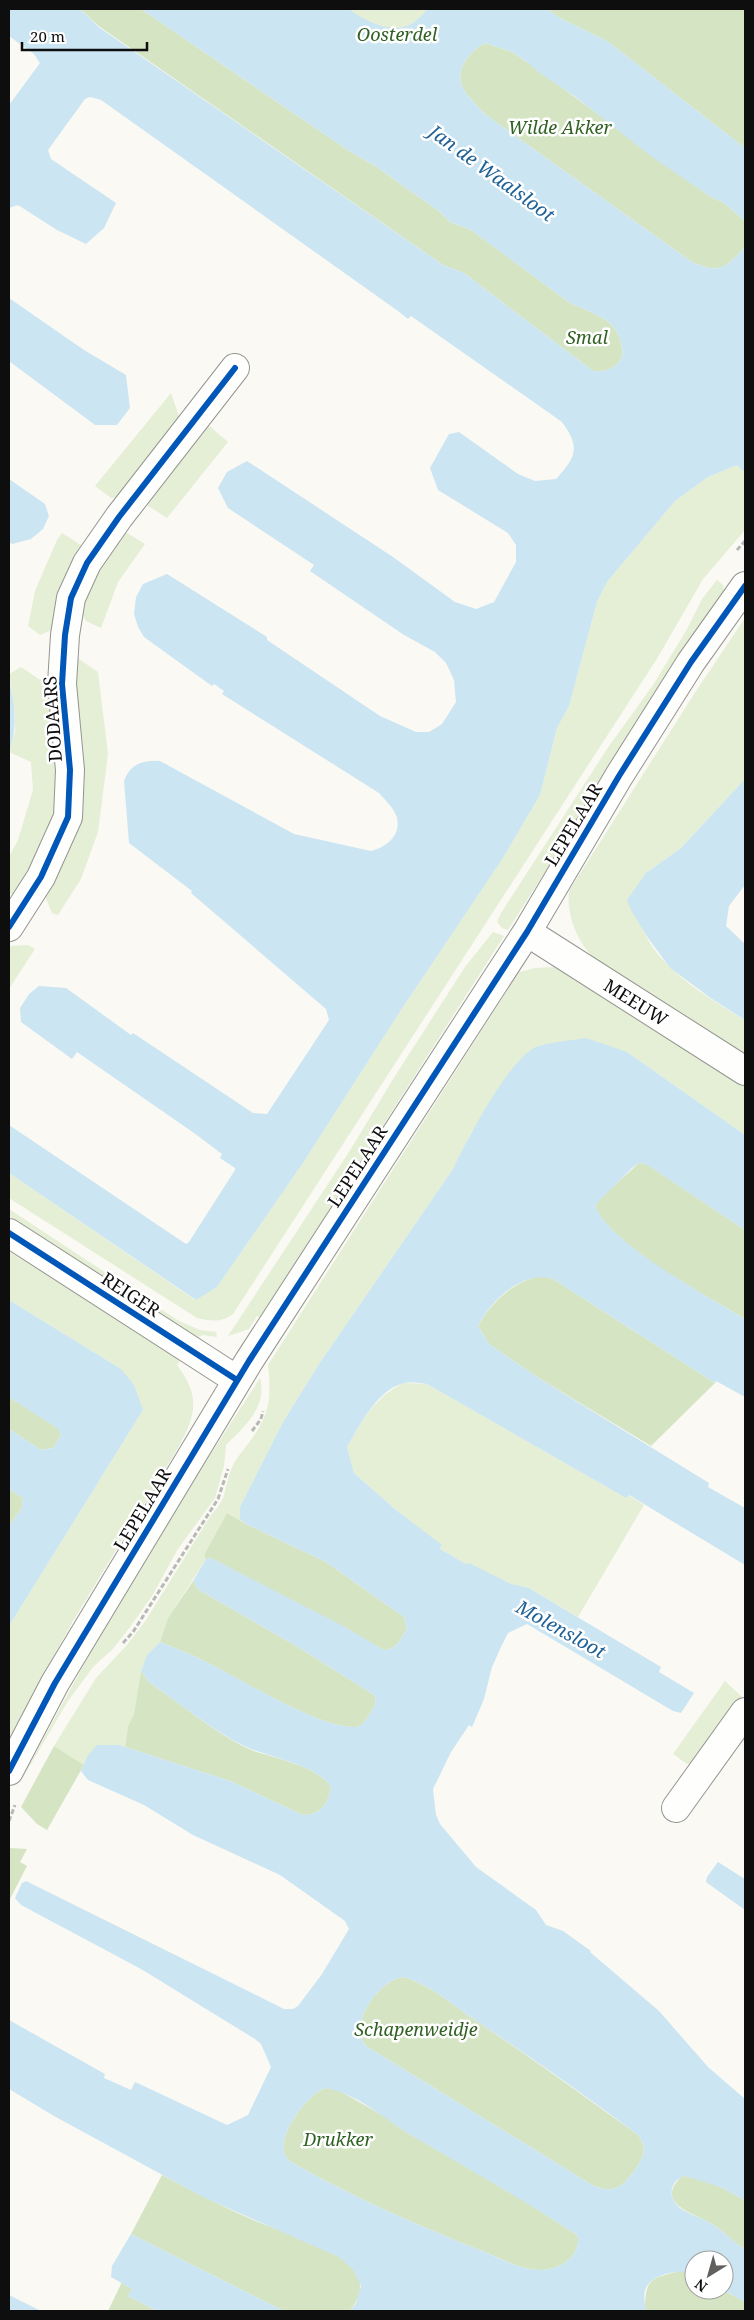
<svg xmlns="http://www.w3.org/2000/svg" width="754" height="2320" font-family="'Noto Serif',serif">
<rect width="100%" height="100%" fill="#faf9f4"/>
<!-- green -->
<path fill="#e4efd5" d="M318,9H446L403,69Z
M171,393L181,422L120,497L111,498L95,486Z
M208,425L228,442L167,518L145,504Z
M737,465L745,473V530L703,579L658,657L233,1314C221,1323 210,1321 197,1318L9,1198V1173L195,1300L217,1287L301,1166L401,1010L503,858L540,795L557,728L569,706L597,602L607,582L675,501L708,477Z
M124,531L145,544L118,582L101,628L86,621L81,612L102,562Z
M62,533L84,547L52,630L40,635L28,626L35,591L57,540Z
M717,580L723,585L725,593L617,758L508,930L502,928L497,922L501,913L607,749L653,685L686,631L702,599Z
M745,618V779L681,848L646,873C645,884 639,917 642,926C655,967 710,999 745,1020V1057L596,960C578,944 566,915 569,891L696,691Z
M73,655L98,672L108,754L98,832L81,879L58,915L52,913L44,894L64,861L72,842Z
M21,667L52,688C60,735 63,811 42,854C35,869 24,882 15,896L9,893V857L18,840L33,790L31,762L9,752L15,732V715L9,674Z
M493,932L504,936L260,1318L257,1316L249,1329L228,1336L349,1152L395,1076L465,967Z
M28,945L35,949L9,989V946Z
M554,967L569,971L745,1086V1135L627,1052L515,1066L471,1133L453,1169L319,1364L283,1422L240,1507V1519L246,1524L227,1513L204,1555L206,1559L168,1618L160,1642L147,1655L141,1671L134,1714L128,1726L125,1747L118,1745L88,1755L84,1765L54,1746L96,1678L127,1645L146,1620L211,1515C228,1497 223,1491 231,1470C234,1461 242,1452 248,1444C269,1416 272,1401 268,1365L519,972L535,968Z
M9,1209L179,1321L200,1330L216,1332L217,1337L203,1335L198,1337L186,1330L9,1216Z
M9,1251L168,1351L180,1361L177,1365C201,1397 196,1415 178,1448L73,1621L9,1738V1626L143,1410L121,1369L9,1300Z
M260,1378C268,1407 244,1427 226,1445L224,1466L215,1498L178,1549L152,1596L130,1627L113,1649L94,1666L68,1701L16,1789L106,1624L172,1514Z
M404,1383L427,1384L626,1498L628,1495L644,1505L578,1617L529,1588L511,1584L466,1564L440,1549L442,1546L396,1510L354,1473L347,1447C362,1421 376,1395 404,1383Z
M725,1681L743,1698L697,1763L687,1764L673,1754Z"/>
<!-- forest -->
<path fill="#d5e5c4" d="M80,9H141L349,151L374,165L440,212L450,222L471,230L496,248L567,301C587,313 616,316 621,343C622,349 624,354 621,359C615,369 604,372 593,371L464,273L443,265L100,27Z
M547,9H745V148L607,41L558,17Z
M485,43L512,52L527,62L711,197L724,203L745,221V247C725,269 720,274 692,262L486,115C479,107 467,97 463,88C454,69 470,51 485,43Z
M639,1163L647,1164L745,1230V1319C701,1292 622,1252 595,1209L596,1202Z
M543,1276L553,1279L715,1383L651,1446L537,1377L489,1344L478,1326C491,1302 516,1279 543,1276Z
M9,1397L58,1428L61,1435L53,1448L41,1450L9,1429Z
M9,1489L23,1498L22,1508L9,1526Z
M227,1513L246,1524L326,1562L404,1617L407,1628C402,1637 397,1650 384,1650L211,1558L206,1559L204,1555Z
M193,1581L199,1590L298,1647L374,1695C378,1702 373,1709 369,1715C365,1720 362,1727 356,1727C318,1729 238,1677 202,1660C189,1653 174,1648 160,1642L168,1618Z
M141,1671L149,1682C178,1702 225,1741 257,1752C276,1758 322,1768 331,1788C328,1804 320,1815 303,1815L230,1781L125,1747L128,1726L134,1714Z
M54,1746L84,1765L47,1830L37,1824L21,1807Z
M9,1848L27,1849L20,1862L27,1866L9,1901Z
M403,1977C429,1984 453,2005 475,2020C530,2057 584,2096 638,2135C641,2140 644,2144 644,2150C643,2161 627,2184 616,2188C607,2191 600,2188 592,2185L366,2046C347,2024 379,1980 403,1977Z
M325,2088L338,2090L382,2115L408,2133L521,2199L574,2233L578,2237C580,2258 559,2270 540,2270C519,2270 501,2258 482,2251C417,2225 352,2197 291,2162C268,2145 305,2096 325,2088Z
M162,2175C191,2190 221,2206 251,2219C278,2231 337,2247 354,2270C365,2284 360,2297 350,2311H284L131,2234Z
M682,2176C704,2175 727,2191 745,2200V2249C732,2242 723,2230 710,2223C691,2212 654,2203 682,2176Z
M680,2271L694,2274V2290H723L745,2302V2311H647L645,2309C645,2278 652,2278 680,2271Z
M122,2282L132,2289L128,2296L157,2311H108Z"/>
<!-- water -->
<path fill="#cce5f2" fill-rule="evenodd" d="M9,9H80L100,28L443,265L464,273L593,371C604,372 615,369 621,359C624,354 622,349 621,343C616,316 587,313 567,301L471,230L450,222L440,212L374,165L349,151L141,9H349C363,20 391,34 409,25C416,22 423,14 428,9H547L558,17L607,41L745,148V221L724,203L711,197L652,157L577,98L540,73L527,62L512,52L485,43C470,51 454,69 463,88C467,97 479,107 486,115L692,262C720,274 725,269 745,247V473L737,465L708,477L675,501L607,582L597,602L569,706L557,728L540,795L503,858L401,1010L301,1166L217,1287L196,1300L9,1173V1125L186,1244L189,1242L235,1170V1168L220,1158L222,1154L194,1133L77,1052L72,1059L21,1022L20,1008L29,994L39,986L66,988L131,1035L133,1033L253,1113L267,1114L329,1020L326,1009L191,893L192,891L129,843L124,781C130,764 143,760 160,761L294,834L371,851C387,847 403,834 396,815C393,807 385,800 379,793L222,694L224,691L214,684L212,686L144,637L138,627L134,614L136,597L143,584L167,574L267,637V640L380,716L416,732H429L442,724L456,702L454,680L446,663L435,652L404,635L310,571L314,565L228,508L218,488L227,472L247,461L393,557L455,602L476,609L494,602L516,562V545L508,533L438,490L430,468L449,434L459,432L518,474L535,481L556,479C577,456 580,447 562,422L411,316L408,319L398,311L101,100L90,97L85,99L48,150L51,159L116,203L104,228L86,244L57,230L18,205L9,208V105L40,63L34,54L9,36Z
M9,298L84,350L126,375L130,408L117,425H95L9,361Z
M9,479L45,504L49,516L43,529L31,539L12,544L9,542Z
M9,680C15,705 18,728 9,752Z
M745,779V885L729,906L726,926L745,944V1020L712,999L670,968L648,938L631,910L627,900L646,873L681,848Z
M586,1038L627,1052L745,1135V1230L646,1164L639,1163L632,1168L595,1205C606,1242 711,1298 745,1319V1397L716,1381L715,1383L553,1279C523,1270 491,1300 478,1326L489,1344L537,1377L709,1483L708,1487L745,1508V1565L629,1495L626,1498L427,1384C420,1383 411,1382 404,1383C377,1390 360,1425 347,1447L354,1473L396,1510L442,1545L440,1549L466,1564L469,1563L511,1584L529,1588L661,1667L659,1672L694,1693L681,1713L673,1711L527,1624L508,1633L501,1647L492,1667L484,1699L472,1727L469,1725L451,1752L433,1789L436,1815L440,1824L476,1867L536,1910L546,1925L563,1931L591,1951L590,1952L659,2011L708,2067L745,2099V2200L720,2187L685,2176C680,2177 673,2182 672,2189C668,2210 697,2215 710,2223C723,2230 732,2242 745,2249V2302L723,2290L724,2260H694V2274C680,2269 653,2273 646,2288C643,2294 645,2302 645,2309L647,2311H350L356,2303L361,2286L353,2269L339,2257L203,2197L54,2116L9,2089V2020L105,2074L104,2078L131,2090L135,2082L227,2125L248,2115L271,2067L261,2044L255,2039L141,1969L21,1905L15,1898L22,1883L26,1881L284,2009H293L298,2006L322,1974L349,1929L345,1921L280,1875L193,1835L144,1805L88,1780L81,1771L88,1755L97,1745H119L230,1781L303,1815C320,1815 328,1804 331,1788C322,1768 276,1758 257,1751C225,1741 178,1702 149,1682L141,1671L147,1655L160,1642C174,1648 189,1653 202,1660C239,1677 318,1729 356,1727C362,1727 365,1720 369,1715C373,1709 378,1702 374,1695L298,1647L199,1590L193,1581L206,1559L211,1558L345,1627L384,1650C397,1650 402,1637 407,1628L404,1617L326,1562L246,1524L240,1519V1507L283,1422L319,1364L453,1169C467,1140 507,1063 534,1048C543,1043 574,1040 586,1038ZM403,1977C429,1984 453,2005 475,2020C530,2057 585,2095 638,2135C641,2140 644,2144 644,2150C643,2161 627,2184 616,2188C607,2191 600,2188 592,2185L366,2046C347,2024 379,1980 403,1977ZM325,2088C357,2093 384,2119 411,2135C465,2167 520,2198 574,2233L578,2237C580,2258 559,2270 540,2270C518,2270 501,2258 482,2251C417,2225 352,2197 291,2162C268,2145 305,2096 325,2088Z
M9,1300L121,1369L134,1385L143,1410L9,1626V1526L22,1508L23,1498L9,1489V1429L41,1450L53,1448L61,1435L57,1428L9,1397Z
M718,1862L745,1879V1910L706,1882L707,1877Z
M131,2234L282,2310L284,2311H157L128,2296L132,2289L111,2277L112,2266Z
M9,2295L41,2311H9Z"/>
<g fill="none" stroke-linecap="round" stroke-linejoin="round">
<!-- minor casing -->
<g stroke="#949492" stroke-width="30">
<path id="minor" d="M9,927L41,877L68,817L70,770L62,684L65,635L71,598L87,563L119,517L235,368
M527,932L745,1071
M9,1233L237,1380
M9,1771L55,1683L249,1361L527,932L619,776L691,662L745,586
M676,1808L745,1712"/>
</g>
<!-- path -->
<path stroke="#b8b8b7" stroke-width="3" stroke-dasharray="5 2.5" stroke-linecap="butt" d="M737,550L745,541
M252,1431L261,1419L263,1411
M123,1643L133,1632L218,1499L228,1469
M9,1821L15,1805"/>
<!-- minor -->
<use href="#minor" stroke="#fefefd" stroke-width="28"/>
<!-- cycleway casing -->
<g stroke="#fff" stroke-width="9">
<path id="cycleway" d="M9,927L41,877L68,817L70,770L62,684L65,635L71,598L87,563L119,517L235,368
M9,1233L237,1380
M9,1771L55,1683L249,1361L527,932L619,776L691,662L745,586"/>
</g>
<!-- cycleway -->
<use href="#cycleway" stroke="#0057b8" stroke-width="6"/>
</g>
<g text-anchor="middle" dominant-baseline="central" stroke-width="5" stroke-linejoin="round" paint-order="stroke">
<!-- park labels -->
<g font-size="18" font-style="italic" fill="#306123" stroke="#fff">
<text x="397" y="34">Oosterdel</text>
<text x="560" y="127">Wilde Akker</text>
<text x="587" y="337">Smal</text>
<text x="416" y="2029">Schapenweidje</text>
<text x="338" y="2139">Drukker</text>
</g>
<!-- street labels -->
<g font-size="18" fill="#0e0e0e" stroke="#fff">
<text transform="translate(52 719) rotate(-94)">DODAARS</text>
<text transform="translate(573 824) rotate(-59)">LEPELAAR</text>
<text transform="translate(636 1002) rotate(32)">MEEUW</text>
<text transform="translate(357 1166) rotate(-57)">LEPELAAR</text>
<text transform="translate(131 1294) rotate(33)">REIGER</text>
<text transform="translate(142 1509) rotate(-59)">LEPELAAR</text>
</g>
<!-- water labels -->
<g font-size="19" font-style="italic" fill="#216296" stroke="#fff">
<text transform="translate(492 173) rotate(36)">Jan de Waalsloot</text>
<text transform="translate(561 1629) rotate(29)">Molensloot</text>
</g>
</g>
<!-- border -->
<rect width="754" height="2320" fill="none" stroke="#0e0e0e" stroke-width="20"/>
<!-- north arrow -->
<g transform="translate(709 2275) rotate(217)"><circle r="24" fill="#ffffff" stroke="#9f9f9f"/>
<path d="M0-4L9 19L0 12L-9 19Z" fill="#61605e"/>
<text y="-8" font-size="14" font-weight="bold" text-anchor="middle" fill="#0e0e0e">N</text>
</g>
<!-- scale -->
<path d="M22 42v8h125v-8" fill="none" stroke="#0e0e0e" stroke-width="2.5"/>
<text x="30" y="42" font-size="15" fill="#0e0e0e" stroke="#ffffff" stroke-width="4" paint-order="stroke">20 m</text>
</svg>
